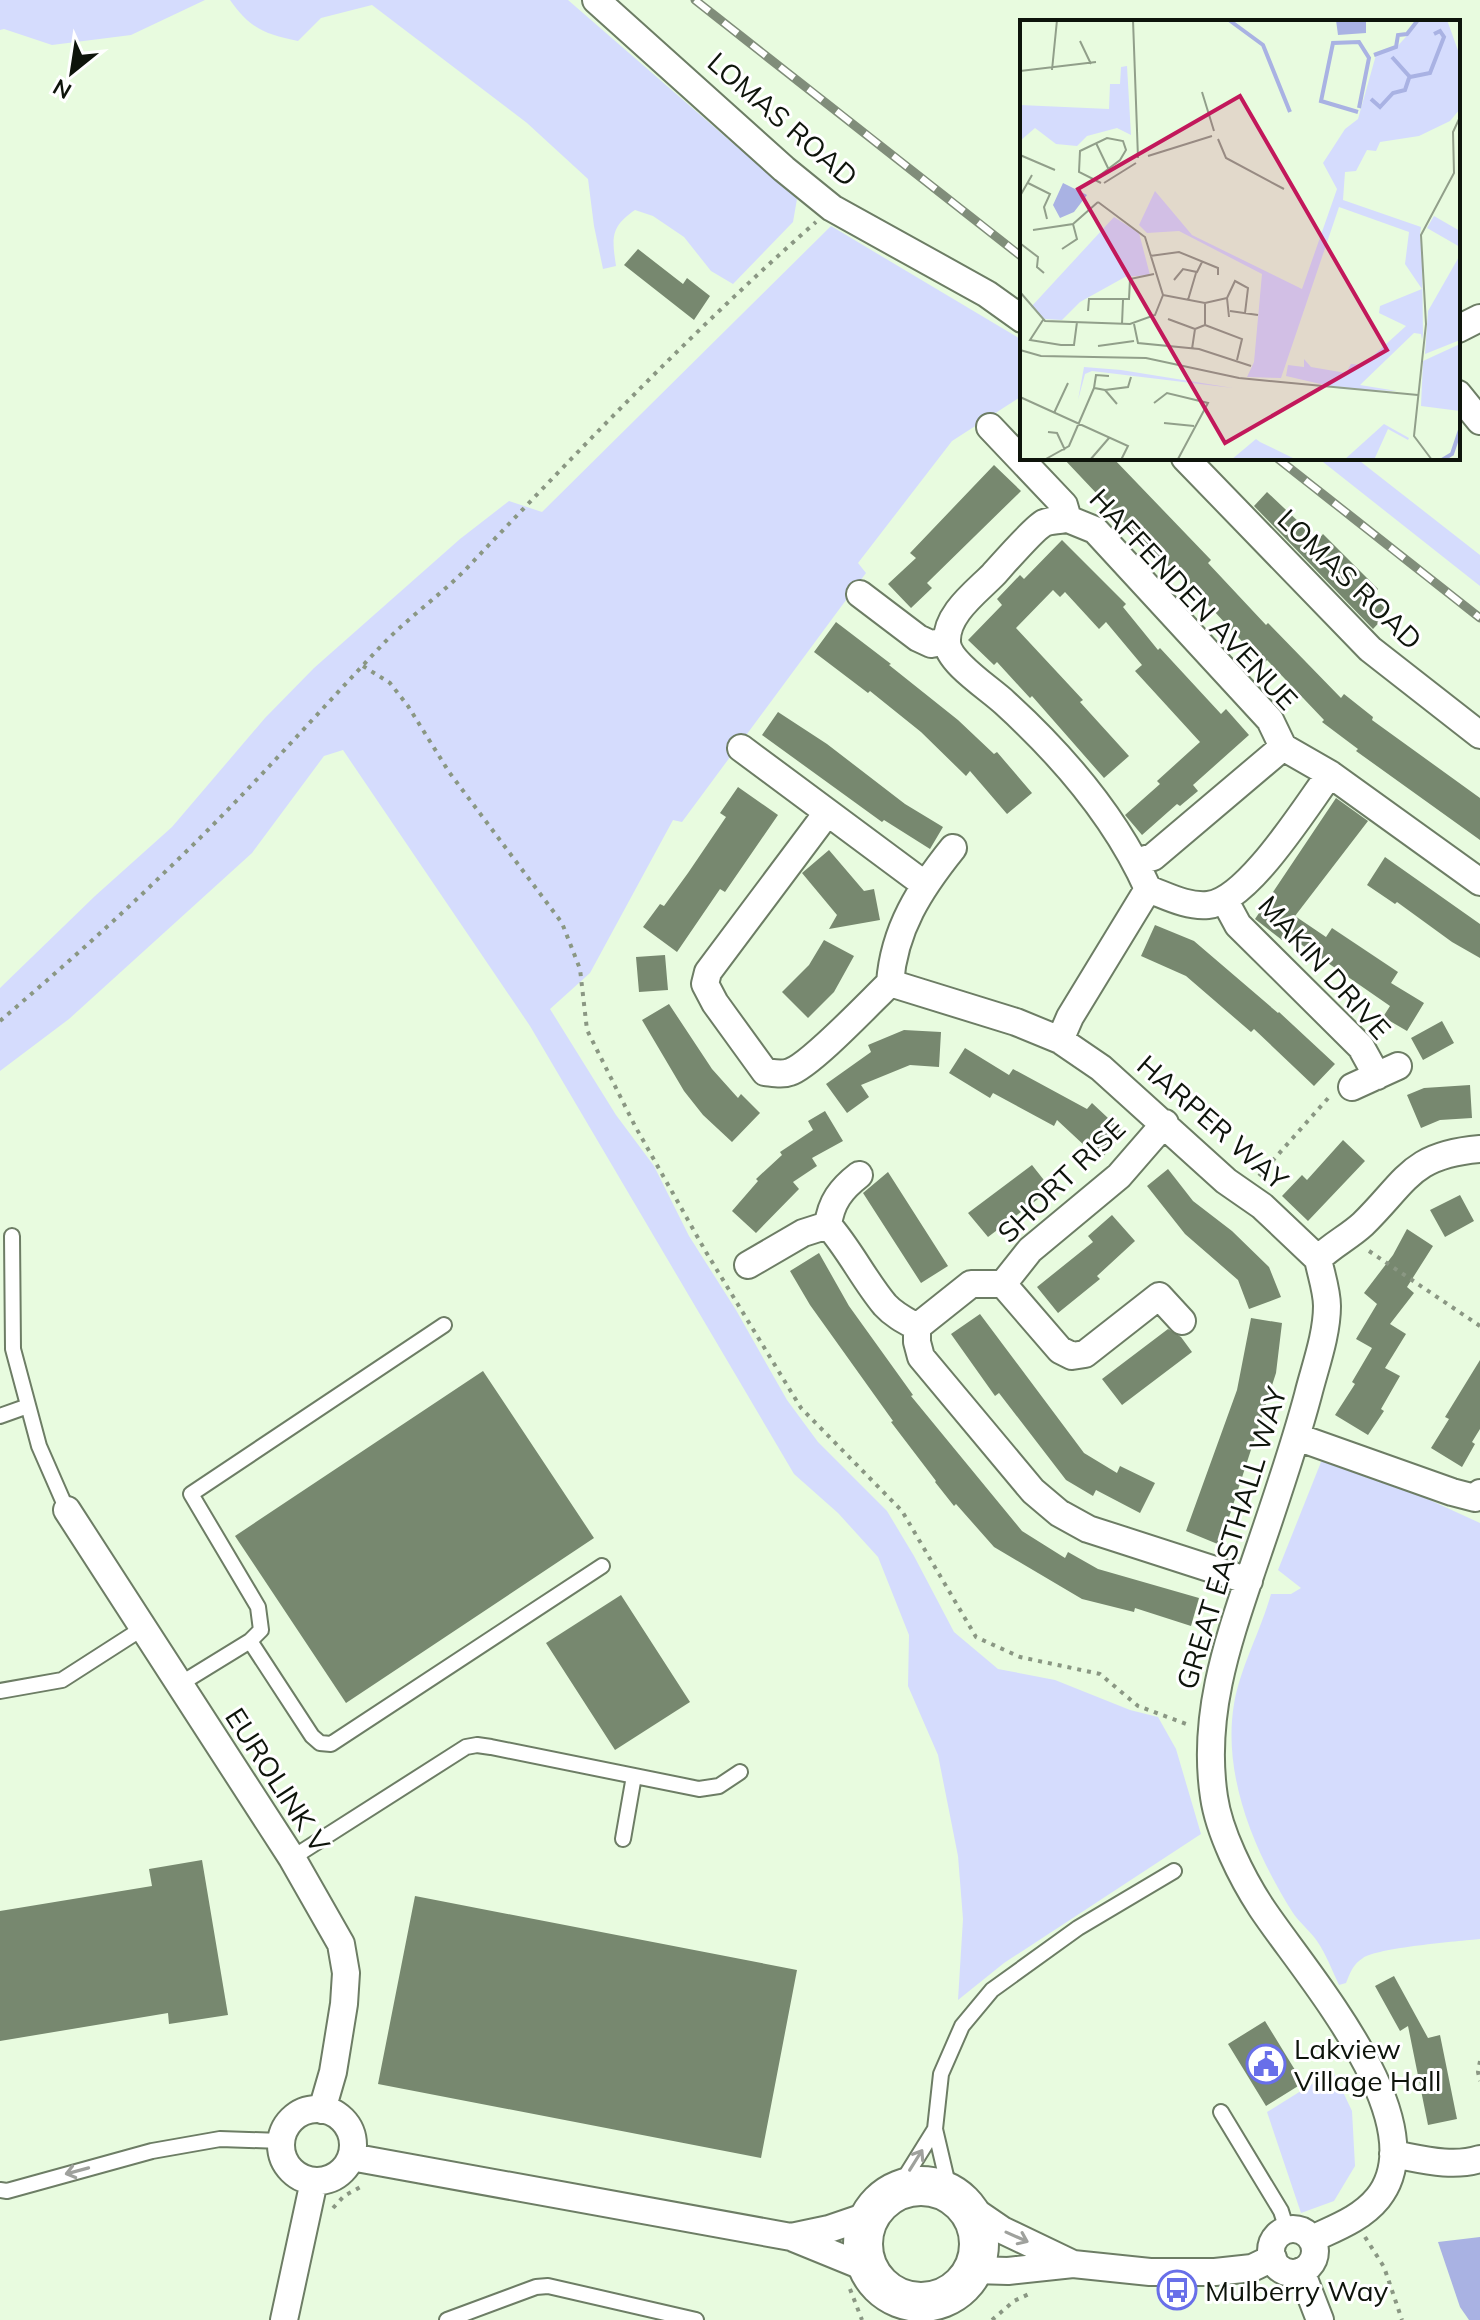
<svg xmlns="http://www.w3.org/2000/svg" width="1480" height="2320" font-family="Mulish,sans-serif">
<rect width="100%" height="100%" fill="#e8fbdf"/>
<!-- green -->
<path fill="#d5dcfd" d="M0,0H205L131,35L52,45L4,29L0,30Z
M230,0H568L797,199L793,222L733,284L711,271L684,237L653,216L635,210C610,227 612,238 616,266L603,269L594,226L588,179L527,123L372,5L321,18L298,41C266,34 250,29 230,0Z
M831,226L1022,340V396L952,441L858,563L866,573L682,822L673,820L590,973L550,1009L616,1115L654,1166L689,1236L736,1310L787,1400L818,1442L887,1511L914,1556L954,1632L998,1669L1055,1680L1130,1710L1158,1717L1176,1749L1201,1834L1004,1963L958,2000L963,1919L958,1856L938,1755L908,1686L909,1635L878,1557L838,1513L794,1474L530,1026L343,750L324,756L252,853L69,1019L0,1071V988L95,896L172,827L265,718L314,668L460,539L509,501L542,512Z
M1318,458H1356L1480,555V586Z
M1325,1452L1480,1523V1939C1459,1941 1376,1948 1363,1958C1353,1964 1350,1973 1346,1983L1339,1985C1332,1970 1326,1954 1317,1941C1310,1931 1300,1923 1293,1913C1255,1853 1222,1776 1234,1704C1240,1668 1261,1630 1271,1594H1291L1301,1588L1278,1570Z
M1333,2071L1352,2111L1355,2166L1334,2201L1301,2213L1267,2112Z"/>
<!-- water -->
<path fill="#a9b2e3" d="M1480,2237V2320H1469L1460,2307L1438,2242Z"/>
<!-- building -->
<path fill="#77886f" d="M638,249L683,284L687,278L710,296L694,320L624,265Z
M1063,458H1113L1211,560L1208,563L1266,625L1268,623L1341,698L1344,694L1373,717L1372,720L1480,798V840L1356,751L1358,749L1322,722L1324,720L1267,660L1263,664L1188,583L1150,550Z
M994,465L1021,491L927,583L932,588L911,608L888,584L916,558L910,553Z
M1267,492L1318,540L1323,534L1378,589L1372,595L1389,612L1373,629L1254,506Z
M1062,540L1126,604L1123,607L1158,650L1160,648L1221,714L1226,709L1249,735L1193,785L1198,791L1180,806L1177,804L1142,835L1125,815L1160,784L1157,781L1200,742L1135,671L1142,665L1106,622L1099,629L1065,592L1060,597L1053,590L1016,628L1083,700L1080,702L1129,756L1104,778L1032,696L1030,698L997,662L994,665L968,640L1002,605L997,599L1020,575L1024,579Z
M836,622L891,664L889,665L958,720L994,754L997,752L1032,793L1007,814L970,771L966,776L921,732L870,691L868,693L814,652Z
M778,712L827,744L905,804L943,827L930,849L884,820L882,822L762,735Z
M738,787L778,815L725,892L720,889L677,952L643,927L660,904L664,906L688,873L726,817L720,813Z
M1336,798L1368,821L1295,916L1326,937L1332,928L1398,972L1391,983L1424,1003L1407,1031L1383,1017L1390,1006L1286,934L1282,940L1255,919Z
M829,850L864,891L874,889L880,920L829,929L837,915L802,873Z
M1385,857L1480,924V958L1452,942L1397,902L1395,904L1367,885Z
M1155,925L1194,941L1278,1013L1279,1012L1335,1064L1314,1086L1254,1029L1251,1032L1186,976L1141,956Z
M824,940L854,956L834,992L808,1018L782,992L809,965Z
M665,955L668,990L639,992L636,957Z
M669,1004L712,1069L738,1098L741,1094L760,1113L732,1142L703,1115L684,1091L642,1020Z
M1442,1021L1454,1043L1423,1060L1411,1038Z
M904,1030L941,1032L939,1067L910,1065L861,1085L869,1097L847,1113L826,1084L871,1052L868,1045Z
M965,1048L1009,1075L1013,1069L1087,1109L1092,1103L1124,1133L1100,1160L1057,1120L1054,1126L993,1093L990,1098L949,1073Z
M1470,1085L1472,1118L1440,1120L1421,1128L1407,1095L1424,1088Z
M825,1111L843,1141L812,1158L817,1166L793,1182L799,1189L756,1233L732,1211L758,1181L756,1179L782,1155L780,1152L813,1130L808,1121Z
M1343,1140L1365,1161L1308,1221L1282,1196L1302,1175L1307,1180Z
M1032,1165L1051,1189L988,1237L968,1213Z
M1168,1169L1193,1201L1232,1231L1269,1267L1281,1297L1249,1309L1238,1280L1185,1234L1147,1186Z
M888,1172L948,1266L921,1283L863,1193Z
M1460,1195L1474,1221L1445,1237L1430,1210Z
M1112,1215L1135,1241L1097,1276L1100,1279L1058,1313L1037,1287L1093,1242L1088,1236Z
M1407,1229L1433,1246L1407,1287L1414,1293L1390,1324L1406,1334L1385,1368L1400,1376L1381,1409L1384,1411L1368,1435L1335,1415L1355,1384L1352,1382L1372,1348L1356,1339L1377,1304L1364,1293L1393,1255Z
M819,1253L849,1306L913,1395L911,1396L1022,1531L1065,1558L1068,1552L1098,1569L1199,1598L1191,1626L1135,1608L1134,1612L1082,1599L994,1547L956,1504L954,1506L935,1482L936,1481L891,1422L893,1421L810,1305L790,1271Z
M980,1314L1084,1453L1117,1473L1120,1466L1155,1483L1140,1513L1096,1490L1093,1496L1066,1480L999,1393L995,1396L951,1334Z
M1251,1318L1282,1323L1276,1373L1220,1545L1186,1531L1237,1390Z
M1168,1329L1181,1337L1192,1352L1122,1405L1102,1379Z
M1480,1360V1429L1472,1442L1475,1444L1462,1467L1431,1448L1449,1419L1445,1417Z
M483,1371L594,1538L346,1703L235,1536Z
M621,1595L690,1702L615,1750L546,1643Z
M202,1860L228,2015L169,2024L168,2013L0,2041V1911L152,1886L149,1869Z
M415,1896L797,1970L761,2158L378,2084Z
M1394,1976L1428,2038L1440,2035L1457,2119L1428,2125L1408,2026L1400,2031L1375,1986Z
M1265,2021L1303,2083L1266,2106L1228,2044Z"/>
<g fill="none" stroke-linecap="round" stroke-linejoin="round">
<!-- lane casing -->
<g stroke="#6d7d65" stroke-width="18">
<path id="lane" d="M12,1236L13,1349L39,1446L67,1510
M0,1416L28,1406
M250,1641L312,1736L320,1743L331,1744L602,1566
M180,1684L250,1641L261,1630L258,1607L191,1494L444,1325
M0,1691L62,1680L143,1628
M623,1839L634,1776
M292,1858L466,1747L477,1745L491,1747L699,1789L719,1786L740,1772
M1221,2112L1281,2211L1287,2230
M0,2190L7,2191L152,2151L220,2139L281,2141
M897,2190L935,2129
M950,2193L935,2129L941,2074L962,2026L992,1990L1078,1928L1174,1871
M447,2320L536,2287L548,2286L696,2320"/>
</g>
<!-- street casing -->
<g stroke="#6d7d65" stroke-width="30">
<path id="street" d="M596,0L784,169L832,208L987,294L1022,319
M1458,329L1480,318
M1458,394L1480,421
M990,427L1064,505L1068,519
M1185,458L1370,649L1480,735
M1068,519L1095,530L1270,720L1283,747L1330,774L1480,882
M860,594L918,638L931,644L947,641
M741,748L924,884
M827,813L708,972L705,984L715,1003L765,1072C774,1073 782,1075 790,1072C811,1065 871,1001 890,983C894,929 920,889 953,848
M1136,862L1153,857L1283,747
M1148,889C1167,896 1187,907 1208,905C1248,901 1306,806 1330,774
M1225,901L1238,925L1361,1047L1377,1076
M890,983L1016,1022L1060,1040L1101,1068L1226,1181L1262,1206L1318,1259
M1060,1040L1070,1017L1148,889C1116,817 1062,755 1005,703C989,688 949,663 947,643C945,615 975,593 993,575C1003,564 1034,528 1044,523C1050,520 1061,520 1068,519
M1352,1087L1398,1066
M859,1175C841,1189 831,1202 828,1225C850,1250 864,1280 885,1305C894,1315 906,1321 917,1327
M748,1265L803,1233L828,1225
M1003,1284L1030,1250L1119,1176L1165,1123
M917,1327V1342L921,1357L1033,1491L1059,1513L1088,1529L1249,1581
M917,1327L971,1284H1003L1060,1350L1072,1356L1085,1354L1159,1296L1182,1321
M1297,1437L1452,1492L1475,1498L1480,1493
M67,1510L292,1858L341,1944L346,1973L344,2004L333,2072L322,2110
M281 2145a36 36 0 1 1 72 0a36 36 0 1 1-72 0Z
M1393,2154C1421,2159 1452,2168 1480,2159
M351,2157L791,2237L867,2268
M964,2204L1002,2230L1073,2264
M1271 2251a22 22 0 1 1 44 0a22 22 0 1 1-44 0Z
M791,2237L829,2229L870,2215
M1312,2239C1335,2228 1361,2219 1378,2198C1439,2122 1303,1971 1261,1907C1242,1878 1219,1832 1214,1797C1202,1718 1226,1647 1251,1573C1271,1514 1292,1455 1308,1395C1315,1367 1327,1335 1327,1306C1327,1291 1321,1274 1318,1259C1332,1245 1349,1237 1363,1224C1407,1181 1410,1155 1480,1149
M974,2270L1008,2271L1073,2264L1150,2272H1215L1252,2268L1273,2258
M1301,2271L1320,2320
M284,2320L314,2181"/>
</g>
<!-- secondary casing -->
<g stroke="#6d7d65" stroke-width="42">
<path id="secondary" d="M863 2244a58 58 0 1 1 116 0a58 58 0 1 1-116 0Z"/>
</g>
<!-- path -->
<path stroke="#8a9783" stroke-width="4" stroke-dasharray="4 6" stroke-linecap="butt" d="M363,666L390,683L408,706L449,772L562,923L580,969L587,1030L635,1126L706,1252L801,1408L902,1511L976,1637L1020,1657L1100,1674L1138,1706L1189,1725
M0,1021C57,972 113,923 166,871C242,799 311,720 383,644C410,616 442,594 468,567C580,449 693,330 816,222
M1259,1176L1330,1096
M1369,1251L1480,1326
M1480,2061L1478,2072L1480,2081
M333,2208L344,2196L364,2185
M1365,2237L1384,2267L1402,2320
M850,2289L862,2320
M992,2320L1014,2301L1029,2294"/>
<!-- lane -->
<use href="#lane" stroke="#fff" stroke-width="14"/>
<!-- street -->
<use href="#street" stroke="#fff" stroke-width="26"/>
<!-- secondary -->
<use href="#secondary" stroke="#fff" stroke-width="38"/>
<!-- rail casing -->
<g stroke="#808d7a" stroke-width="9">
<path id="rail" d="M695,0L1022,257
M1277,458L1480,618"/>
</g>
<!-- rail -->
<use href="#rail" stroke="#fff" stroke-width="6" stroke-dasharray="18" stroke-linecap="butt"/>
</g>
<!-- one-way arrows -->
<defs><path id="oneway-shaft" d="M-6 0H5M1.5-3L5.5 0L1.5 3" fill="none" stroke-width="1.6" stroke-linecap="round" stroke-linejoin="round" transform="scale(2)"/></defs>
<g stroke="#9fa19d">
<use href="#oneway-shaft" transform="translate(916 2160) rotate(-58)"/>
<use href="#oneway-shaft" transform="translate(77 2171) rotate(165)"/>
<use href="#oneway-shaft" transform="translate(1017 2237) rotate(24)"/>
</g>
<!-- icons -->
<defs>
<g id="civic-ring" transform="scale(2)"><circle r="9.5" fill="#fff" stroke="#686fe9" stroke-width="1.5"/><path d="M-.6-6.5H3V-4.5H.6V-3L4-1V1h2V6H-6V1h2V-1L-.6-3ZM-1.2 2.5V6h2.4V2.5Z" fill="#686fe9"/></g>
<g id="bus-ring" transform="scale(2)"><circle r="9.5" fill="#fff" stroke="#686fe9" stroke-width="1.5"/><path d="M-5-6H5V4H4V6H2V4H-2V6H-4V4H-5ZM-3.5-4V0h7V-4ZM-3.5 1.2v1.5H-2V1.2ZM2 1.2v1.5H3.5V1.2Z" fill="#686fe9"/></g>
</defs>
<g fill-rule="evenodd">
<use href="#civic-ring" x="1266" y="2064"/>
<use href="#bus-ring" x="1177" y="2290"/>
</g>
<g text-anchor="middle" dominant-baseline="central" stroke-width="6" stroke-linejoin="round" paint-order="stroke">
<!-- street labels -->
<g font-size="28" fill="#0e140b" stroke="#fff">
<text transform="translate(783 119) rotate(41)">LOMAS ROAD</text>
<text transform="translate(1350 579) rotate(44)">LOMAS ROAD</text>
<text transform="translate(1194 599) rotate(47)">HAFFENDEN AVENUE</text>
<text transform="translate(1325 967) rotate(48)">MAKIN DRIVE</text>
<text transform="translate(1213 1122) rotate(41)">HARPER WAY</text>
<text transform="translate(1061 1180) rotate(-44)">SHORT RISE</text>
<text transform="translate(1231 1538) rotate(-73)">GREAT EASTHALL WAY</text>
<text transform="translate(278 1780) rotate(57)">EUROLINK V</text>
</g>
<!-- poi labels -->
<g font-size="28" fill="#0e140b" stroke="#fff" text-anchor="start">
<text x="1294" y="2048">Lakview<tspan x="1294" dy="32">Village Hall</tspan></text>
<text x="1205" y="2290">Mulberry Way</text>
</g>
</g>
<!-- overview -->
<g transform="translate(1020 20)">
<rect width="440" height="440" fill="#e8fbdf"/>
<path d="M401,0H427L440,36V89L430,101L399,116L360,122L356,131L347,130L336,151L325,152L323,180L401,207L400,215L402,234L403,314L402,320L401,314L394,313L340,365L377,371L322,369L266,356L268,345L284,347V339L291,347L326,353L331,344L343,345L386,306L359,293L360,286L402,269L385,244L389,212L319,187L261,358L227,357L234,342L242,254L159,211L127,213L119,205L135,171L172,215L282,269L317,169L303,143L325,109L338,99L356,35L375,29ZM107,46L111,115L97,108L67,116L57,126L36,124L15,108L0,121V85L89,89L90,64H100L101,47ZM414,196L440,211V227L407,208ZM94,197L119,213L130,255L105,257L60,282L42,300L25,299L11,287ZM440,235V320L405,334L408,291ZM440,324V391L401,386L403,341ZM64,347L101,350L213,368L72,351L65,354L58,380ZM364,404L389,418L388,420L368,409L354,440H324ZM236,419L240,422L277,440H211Z" fill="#d5dcfd"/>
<path d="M316,0H346V13L318,15ZM43,163L67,175L54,192L40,198L33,185Z" fill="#a9b2e3"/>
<path fill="none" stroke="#a9b2e3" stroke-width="4" d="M209,0L243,25L270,92M354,35L376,27L378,15L387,14L398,0M372,37L390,57L410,53L424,17L420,11L414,14M351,79L360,87L373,73L385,70L389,58M338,92L301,81L313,23L339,22L349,38L339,88M422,440L432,434L440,410"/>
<path fill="none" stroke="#919f8a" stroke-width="2" d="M113,0L118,138M60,21L71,44M32,50L37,0M0,51L76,42M182,72L194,111M198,119L206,138L264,169M76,123L88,148M0,135L35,150M128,136L192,116M75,159L100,140L106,130L103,121L87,118L60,131L59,152L81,163M8,163L30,174L24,187L27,199M84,163L116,143M0,176L12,155M13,210L53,204L78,182M1,224L18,237L17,247L24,253M42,229L57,219L53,204M130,236L159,232L198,248V255M154,260L163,249L177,252L182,242M0,272L25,301L110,304L135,295L143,275L125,217L78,182M143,275L185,283L207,278M168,280L176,253M185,283V305L222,319L217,340M68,291L69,279H109L110,259L134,254M210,291L238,295M209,297L207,278L215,261L228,268L225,293M148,299L175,309M23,300L10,320L41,325H54L57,302M102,304L103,280M114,304L118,323L179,329L231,346M78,326L114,321M172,329L175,309L185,305M0,330L21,336L126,338L219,358L398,375M74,368L76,355L89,356M85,370L108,367L111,357M0,377L108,426L101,440M134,383L147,373L188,383L158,439M34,393L48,363M144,403L174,406M28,412L37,413L45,430M24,440L49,426L74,368L85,370L97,384M70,440L89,418M412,440L394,416L406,304L401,215L434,153L433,112L440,97"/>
<path fill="#c2185b" fill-opacity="0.15" stroke="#c2185b" stroke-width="4" d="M220,76L367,330L205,423L58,169Z"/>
<rect width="440" height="440" fill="none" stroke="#0e140b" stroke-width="4"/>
</g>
<!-- north arrow -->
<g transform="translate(72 72) rotate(210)" stroke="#ffffff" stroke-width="6" paint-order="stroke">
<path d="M0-6L14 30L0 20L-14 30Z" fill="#0e140b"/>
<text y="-12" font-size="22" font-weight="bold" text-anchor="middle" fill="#0e140b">N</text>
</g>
</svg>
